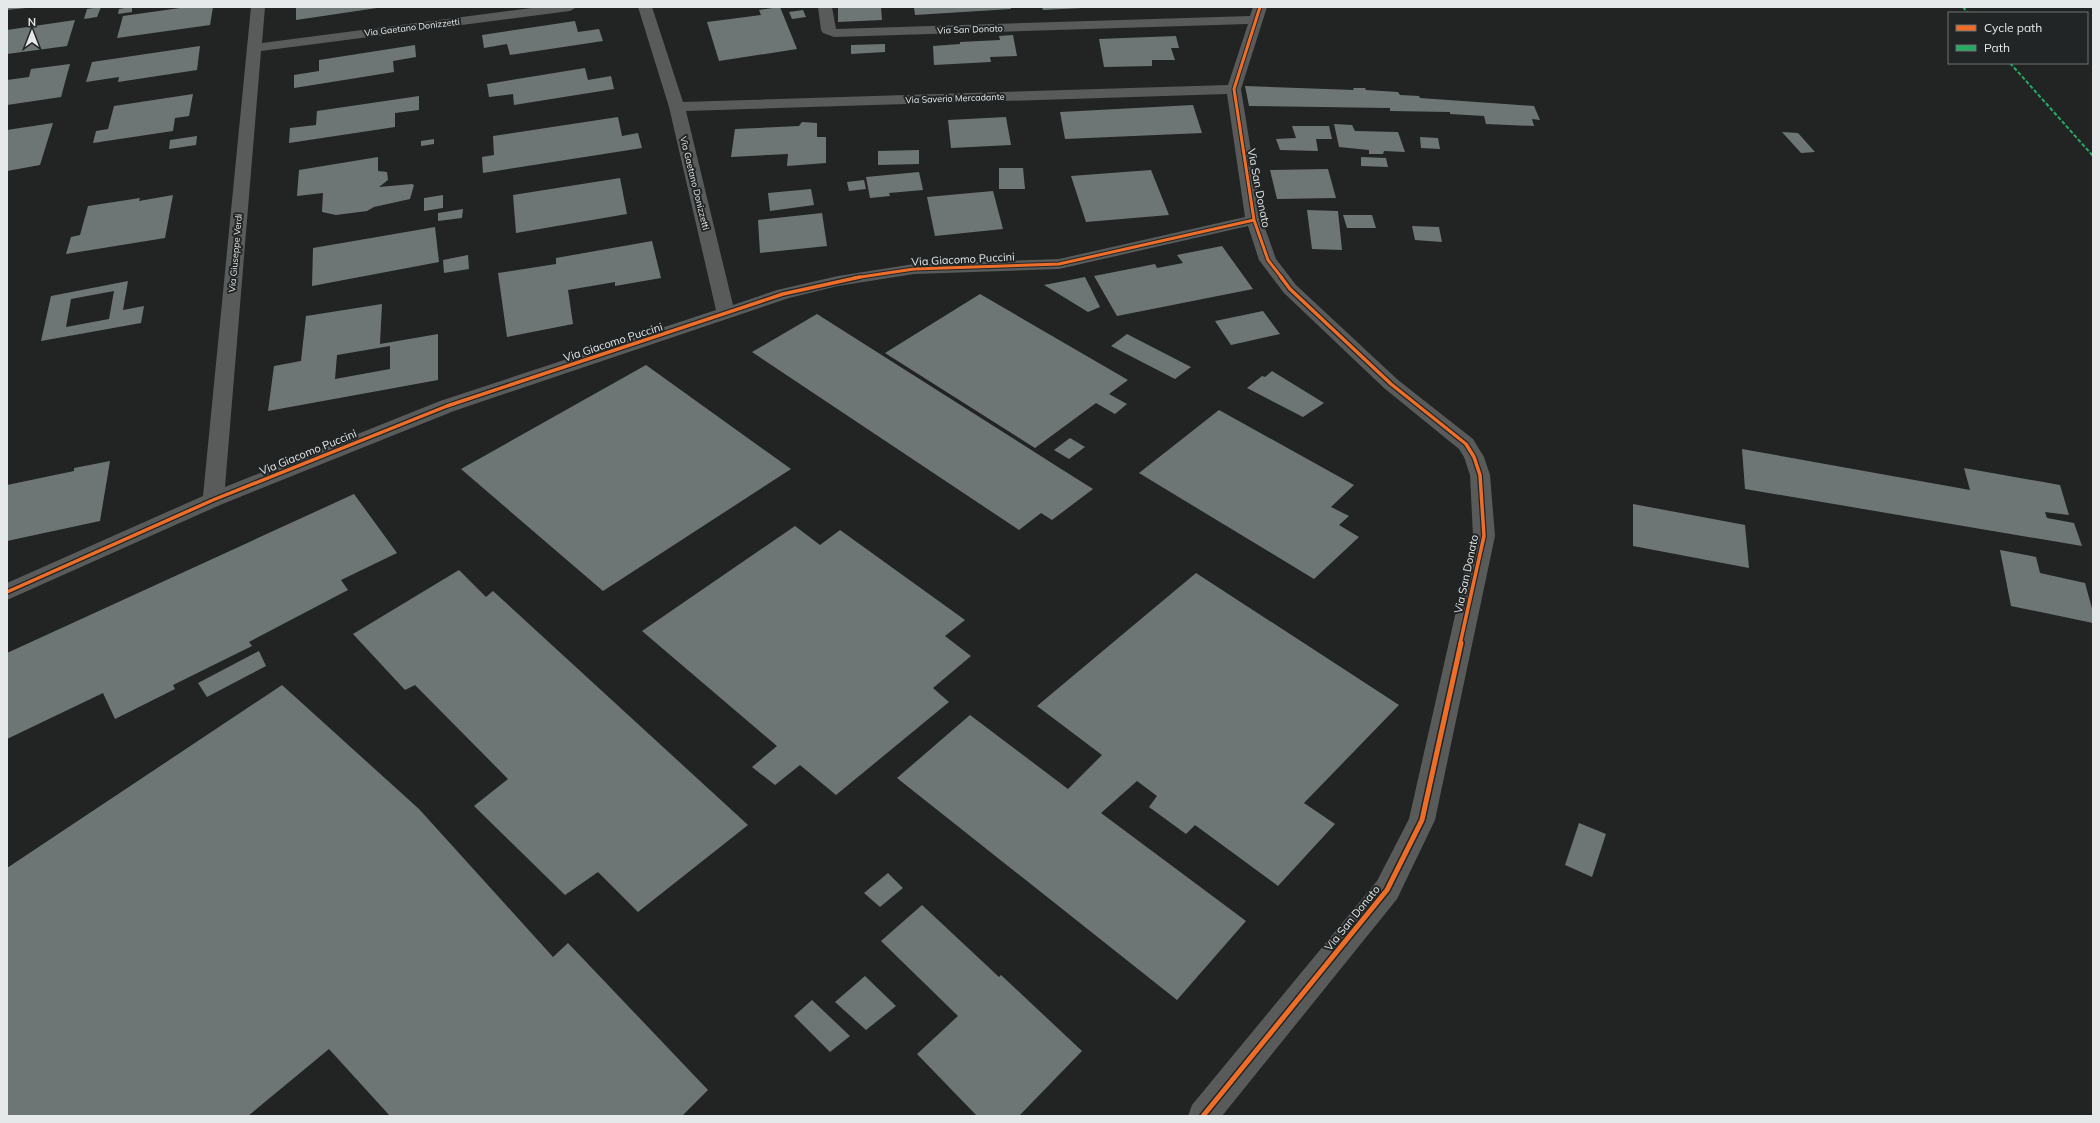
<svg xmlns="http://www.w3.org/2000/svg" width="2100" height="1123" font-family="Mulish,sans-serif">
<rect width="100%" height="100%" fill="#222424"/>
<!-- building -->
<path fill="#6e7675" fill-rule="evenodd" d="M7,7H26V8L7,10Z
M101,7L97,17L84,19L87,9Z
M130,7H132V12L118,14L119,9Z
M187,7H213L210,25L117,38L123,16Z
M296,7H377V8L296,20Z
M780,7L797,49L719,61L707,22L761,15L759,10Z
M838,7H881L882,20L838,22Z
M914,7H1010L1011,9L915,15Z
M1042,7H1082V8L1043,10Z
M803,10L806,17L792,19L789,12Z
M75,20L67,46L7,54V30Z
M575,21L578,32L599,29L603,41L510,55L507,44L484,48L482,35Z
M1013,35L1017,56L990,57L991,62L934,65L933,46L960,44V42L1000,40L999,36Z
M1176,36L1179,48H1171L1175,60H1152V66L1104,67L1099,39Z
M885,44V52L851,54V45Z
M415,45L416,57L393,61L394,72L294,88V75L319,71V60Z
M200,46L197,70L118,82L119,77L86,82L92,62Z
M70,64L61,97L7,105V80L29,77L31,69Z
M585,68L588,80L611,76L614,89L514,105L513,94L489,97L487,84Z
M1245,86L1354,90L1353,88H1365L1366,90L1398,92L1400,95L1419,96L1420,98L1534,106L1540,120L1532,119L1534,126L1486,124L1484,116L1450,114V112L1390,111V108L1249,106Z
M193,94L189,116L175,118L173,131L93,143L96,131L108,129L114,106Z
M419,96V110L395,113V127L289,143L290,128L316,125L317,111Z
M1193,105L1202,133L1065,139L1060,112Z
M618,117L622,136L638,133L642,148L483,173L482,157L494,155L493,136Z
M1006,117L1011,145L951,148L948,120Z
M802,122L817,123V137H826V163L787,166L788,154L731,157L735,129L799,126Z
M53,123L40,165L7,171V130Z
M1334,124L1352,125L1355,131L1398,132L1405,152L1384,151L1383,154H1369V150L1339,147Z
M1292,126H1329L1332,139H1316L1318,151L1280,150L1276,139L1296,138Z
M1782,132L1798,133L1815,152L1801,153Z
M197,136L196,145L169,149L170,140Z
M1420,137L1438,138L1440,149L1421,148Z
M434,139V144L421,146V141Z
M919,150V164L878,165V151Z
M378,157V171L387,172L388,180L379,187L412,184L414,185L410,199L374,207L367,211L336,215L322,212L323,193L297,196L299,170Z
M1361,157L1386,158L1388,167L1361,166Z
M999,168H1023L1025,189H999Z
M1328,169L1336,198L1277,199L1270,170Z
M1151,170L1169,215L1086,222L1071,176Z
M919,172L923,190L889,193L890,196L870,198L866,177Z
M620,178L627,214L516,233L513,195Z
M864,180L866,189L849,191L847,182Z
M811,189L814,205L770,211L768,193Z
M993,191L1003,229L935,236L927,197Z
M173,195L165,238L66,254L71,237L80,235L88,206L140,198L139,201Z
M443,195V208L424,211V198Z
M463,209L462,218L438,221V213Z
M1307,210L1338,211L1342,250L1312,249Z
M822,213L827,246L760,253L758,220Z
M1343,215H1372L1376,228H1347Z
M1412,226L1439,227L1442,242L1415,240Z
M435,227L439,262L312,286L313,248Z
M652,241L661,278L615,286V282L568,290L573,324L507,337L498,273L556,264V258Z
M1222,246L1253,289L1117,316L1094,276L1155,264L1157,268L1183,263L1177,255Z
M468,255L469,269L444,273L443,260Z
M1085,277L1100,307L1088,312L1044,285Z
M128,281L123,310L144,306L141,323L41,341L51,296ZM114,291L109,319L66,327L71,299Z
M980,294L1128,380L1109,394L1127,404L1115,414L1096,403L1035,448L885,353Z
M382,304L380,344L438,334V380L268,411L274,366L301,361L306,316ZM390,346V369L335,379L337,355Z
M1263,311L1280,334L1231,345L1215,321Z
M817,314L1058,467L1093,489L1052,520L1041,513L1019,530L752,352Z
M1127,334L1191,367L1175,379L1111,346Z
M646,365L791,469L603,591L461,469Z
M1272,371L1324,403L1303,417L1247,388L1262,376L1265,377Z
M1219,410L1354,485L1331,507L1349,516L1339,525L1359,537L1314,579L1139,473Z
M1070,438L1085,447L1069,459L1054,450Z
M1742,449L1970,490L1964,468L2060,485L2069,515L2045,512L2047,518L2074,523L2082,546L1745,489Z
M110,461L100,521L7,541V485L74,471V468Z
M354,494L397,553L341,580L348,590L249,642L252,646L173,685L175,689L115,719L103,693L7,739V653Z
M1633,504L1745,525L1749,568L1633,546Z
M795,526L820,545L840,530L965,620L945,636L971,656L933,688L949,702L836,795L800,765L775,785L752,767L777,746L642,631Z
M2000,550L2036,557L2040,573L2085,583L2093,612V623L2011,606Z
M459,570L486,597L493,591L748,825L638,912L598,872L565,895L474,806L508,779L415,685L405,690L353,634Z
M1196,573L1399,705L1304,803L1335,824L1278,886L1195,825L1186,834L1149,807L1157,796L1137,781L1101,813L1246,921L1177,1000L897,778L970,715L1068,789L1102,755L1037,706Z
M259,651L266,666L207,697L198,683Z
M282,685L419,809L553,957L568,943L708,1090L682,1116H390L329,1049L248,1116H7V868Z
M1579,823L1606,834L1592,877L1565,865Z
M888,873L903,888L880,907L864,893Z
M922,905L999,977L1001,975L1082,1051L1019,1116H977L917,1054L958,1016L881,941Z
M865,976L896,1006L866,1030L835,1002Z
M812,1000L850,1036L830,1052L794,1016Z"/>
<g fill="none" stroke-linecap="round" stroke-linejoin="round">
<!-- minor -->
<path fill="#595a5a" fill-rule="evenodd" d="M251,7H265L262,43L539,7H577L570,11L261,51L225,487L440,401L716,310L669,107L638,7H652L683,102L1228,85L1248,24L834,37L823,33L821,30L818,7H832L836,29L1250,16L1253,7H1267L1241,89L1262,220L1276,259L1296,285L1398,380L1473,439L1484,457L1490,475L1495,536L1435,820L1397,899L1222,1116H1188L1192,1105L1377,881L1409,819L1473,536L1470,475L1464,457L1459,449L1384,388L1284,293L1259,260L1248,226L1059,269L914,274L838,286L789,298L454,411L220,505L7,600V583L203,496ZM1227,94L1245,217L1059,259L914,264L838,276L777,290L733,305L686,111Z"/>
<!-- quiet -->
<path stroke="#26ab63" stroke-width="2" stroke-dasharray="4 2" stroke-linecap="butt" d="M1963,7L1968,13
M2010,63L2093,156"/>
<!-- cycleway-far2 casing -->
<g stroke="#212525" stroke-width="5">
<path id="cycleway-far2" d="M1260,7L1234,89L1254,220L1268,260L1282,278
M854,278L914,269L1059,264L1254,220"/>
</g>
<!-- cycleway-far1 casing -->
<g stroke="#212525" stroke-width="6">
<path id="cycleway-far1" d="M1281,277L1290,289L1391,384L1466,444L1474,457L1480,475L1484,536L1460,644
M7,592L213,500L447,406L783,294L860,277"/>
</g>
<!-- cycleway casing -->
<g stroke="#212525" stroke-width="8">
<path id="cycleway" d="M1203,1116L1387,890L1422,820L1461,643"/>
</g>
<!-- cycleway-far2 -->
<use href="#cycleway-far2" stroke="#ee6e29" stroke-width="3"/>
<!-- cycleway-far1 -->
<use href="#cycleway-far1" stroke="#ee6e29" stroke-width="3.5"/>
<!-- cycleway -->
<use href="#cycleway" stroke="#ee6e29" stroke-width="5"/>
</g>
<g text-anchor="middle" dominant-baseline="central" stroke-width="4" stroke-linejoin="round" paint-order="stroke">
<!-- far-street labels -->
<g font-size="9" fill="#e6e9e9" stroke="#212525">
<text transform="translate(412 27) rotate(-7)">Via Gaetano Donizzetti</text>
<text transform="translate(970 29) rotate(-2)">Via San Donato</text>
<text transform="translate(955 98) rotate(-2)">Via Saverio Mercadante</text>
<text transform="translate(695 183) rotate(76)">Via Gaetano Donizzetti</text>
<text transform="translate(235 253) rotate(-85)">Via Giuseppe Verdi</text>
</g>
<!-- street labels -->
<g font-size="11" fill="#e6e9e9" stroke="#212525">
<text transform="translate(1259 188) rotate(79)">Via San Donato</text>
<text transform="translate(963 259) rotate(-3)">Via Giacomo Puccini</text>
<text transform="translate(613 342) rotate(-18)">Via Giacomo Puccini</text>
<text transform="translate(308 452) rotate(-22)">Via Giacomo Puccini</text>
<text transform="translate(1466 574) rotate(-78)">Via San Donato</text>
<text transform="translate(1352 918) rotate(-51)">Via San Donato</text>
</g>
</g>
<!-- border -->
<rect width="2100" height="1123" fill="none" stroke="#e6e9e9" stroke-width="16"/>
<!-- legend -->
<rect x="1948" y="12" width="140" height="52" fill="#212525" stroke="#707373"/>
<rect x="1956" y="25" width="20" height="6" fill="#ee6e29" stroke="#707373"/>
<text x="1984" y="32" font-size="12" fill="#e6e9e9">Cycle path</text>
<rect x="1956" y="45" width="20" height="6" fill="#26ab63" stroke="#707373"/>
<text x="1984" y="52" font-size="12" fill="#e6e9e9">Path</text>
<!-- north arrow -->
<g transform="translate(32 32)" stroke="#212525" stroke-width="3" paint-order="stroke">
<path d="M0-3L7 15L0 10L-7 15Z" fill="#e6e9e9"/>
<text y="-6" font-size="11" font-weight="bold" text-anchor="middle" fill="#e6e9e9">N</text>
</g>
</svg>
